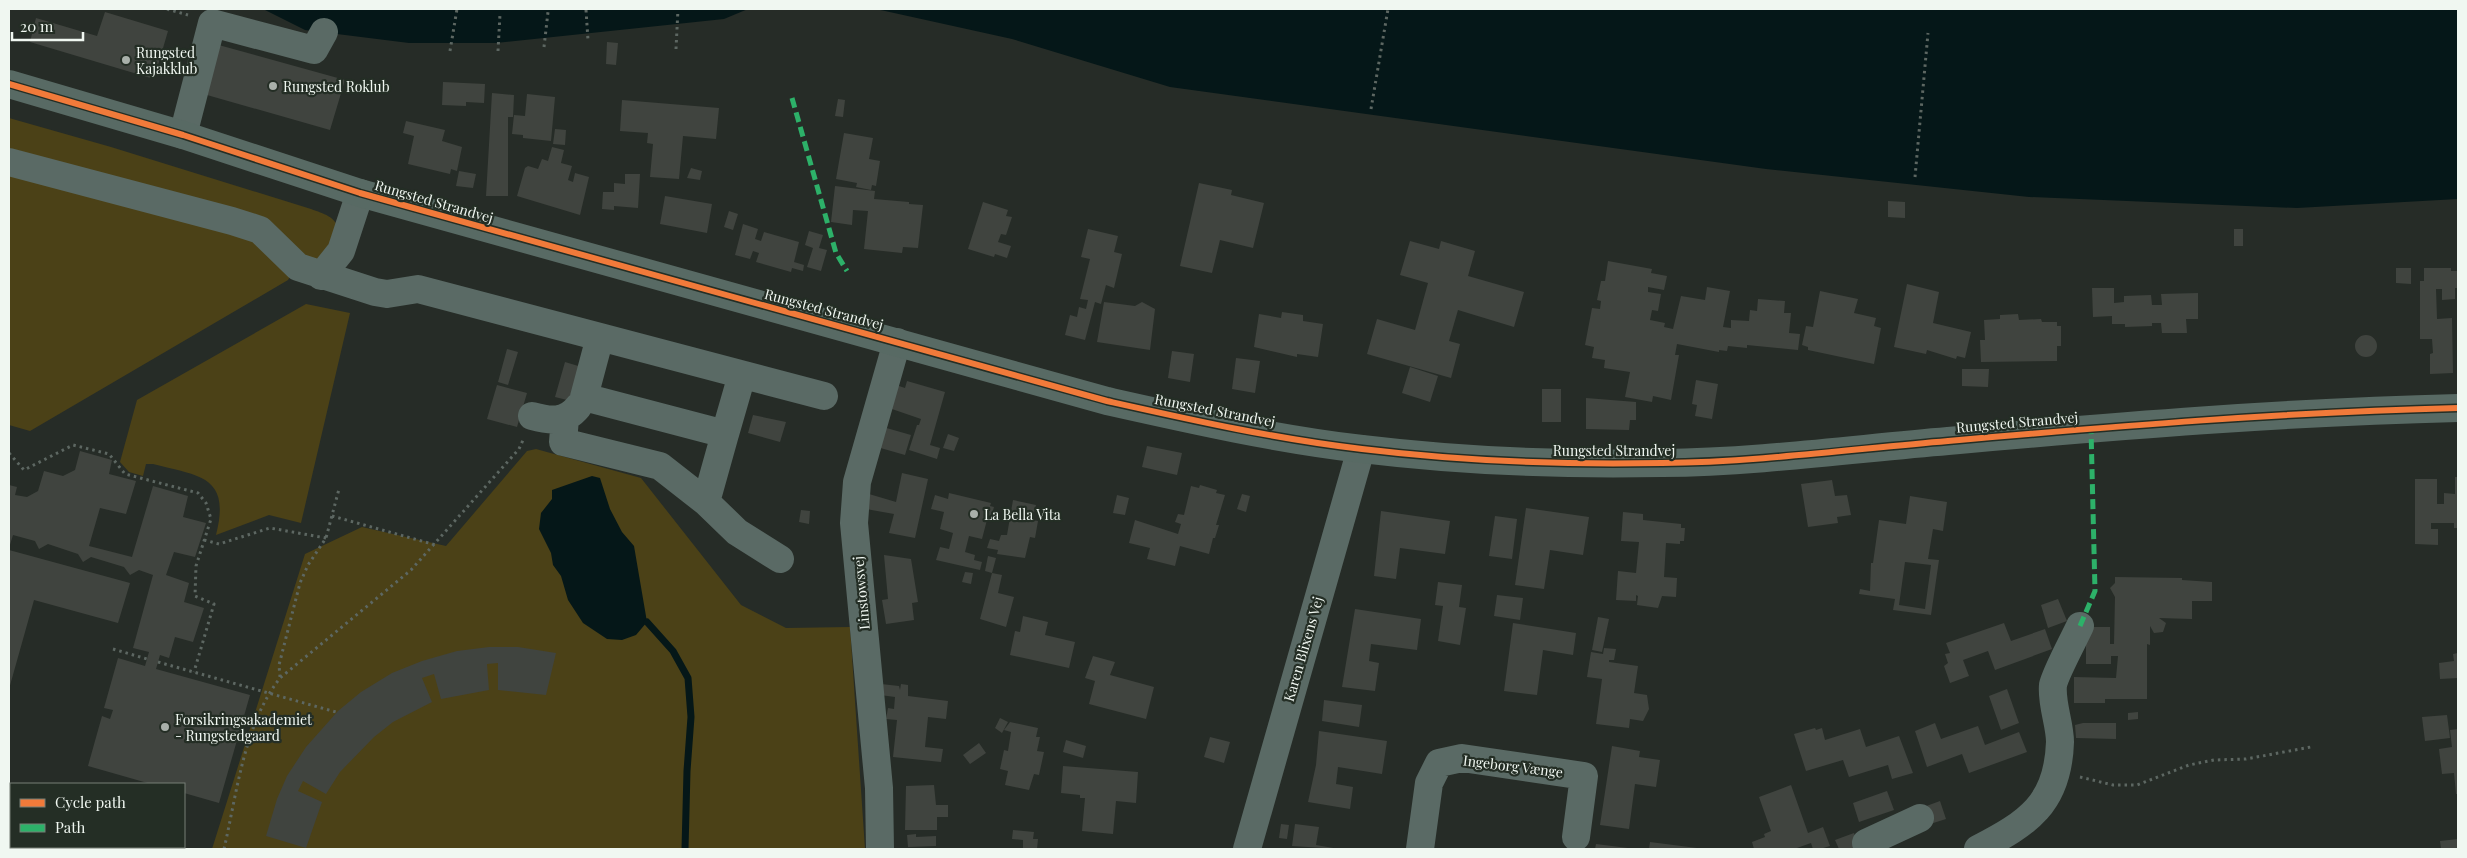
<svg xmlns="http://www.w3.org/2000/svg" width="2467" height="858" font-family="'Playfair Display',serif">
<rect width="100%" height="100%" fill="#262c27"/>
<!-- green -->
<path fill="#4b4117" d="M9,118L111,147L311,209C324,214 335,216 339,230L318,261L9,154Z
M9,171L255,239L291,275L288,280L30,431L9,425Z
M306,304L350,313L301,523L269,515L216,535C231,476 200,476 153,464H146L143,476L129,472L120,462L137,400Z
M536,449L641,478L741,605L786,628L850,627L865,849H212L305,554L362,527L446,546L527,451Z"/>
<!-- water -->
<path fill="#051718" d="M263,9H748L724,19L496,43H409L305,30Z
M876,9H2458V199L2297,208L2029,197L1766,169L1170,87L1012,39Z
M592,476L600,478L610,509L622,532L634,546L647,622L636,635L622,640L607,639L583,623L568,600L561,576L553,565L551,553L539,529L541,513L552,499V490Z"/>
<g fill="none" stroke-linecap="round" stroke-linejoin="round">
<!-- stream -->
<path stroke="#051718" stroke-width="7" d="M647,622L673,651L688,678L691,717L687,771L685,849"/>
</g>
<!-- building -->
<path fill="#40443f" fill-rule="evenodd" d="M105,12L168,31L154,79L30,42L36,18L97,36Z
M607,42L618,43L616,65L606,64Z
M215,44L345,80L330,130L200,93Z
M443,82L485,84L484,103L466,102V106L442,105Z
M492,93L514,95L513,117H508V196H486Z
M527,94L555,97L551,141L523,138V135L512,134L514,115L525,116Z
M838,99L845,100L843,117L835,116Z
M622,100L719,108L716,139L683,136L679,179L650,177L653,144L647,143L648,133L620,131Z
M406,121L445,130L442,141L462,147L457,171L451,169L450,174L408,164L414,136L403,133Z
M555,129L566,130L565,145L553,144Z
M844,133L873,138L869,159L880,161L876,186L872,185L871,190L856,187L857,183L836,179Z
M552,147L564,150L561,163L572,166L568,180L573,182L575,173L589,177L580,215L517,196L525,168L528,166L538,169L542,159L548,161Z
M691,168L702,171L700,180L687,178Z
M459,171L476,174L473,188L456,186Z
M625,174H640L638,208L614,206V210L602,209L603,192H614V183L625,184Z
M1199,183L1232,190L1231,195L1264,203L1253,248L1220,240L1212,273L1180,266Z
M835,186L875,191L874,199L909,202V204L923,205L918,248L903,247L902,253L864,249L868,211L853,210L852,225L831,222Z
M665,196L712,204L707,233L660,224Z
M1888,201L1905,202V218L1888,217Z
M983,202L1008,210L1006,216L1012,217L1006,235L1001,234L998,242L1011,246L1007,258L995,254L994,257L968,249Z
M729,211L738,214L733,230L724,227Z
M743,224L758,229L755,239L761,241L764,232L799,242L794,262L804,265L803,271L792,268L791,272L756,262L759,253L753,251L750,259L735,255Z
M1088,229L1118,236L1114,252L1122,254L1114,288L1106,285L1101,304L1095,302L1085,340L1065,335L1070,315L1077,317L1079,307L1086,309L1088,300L1080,299L1090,259L1081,257Z
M2234,229H2243V246H2234Z
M809,231L823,235L819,248L827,250L821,271L807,267L813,248L805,245Z
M1410,241L1439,249L1441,241L1475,251L1468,276L1524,292L1514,327L1458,310L1449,341L1460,344L1451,378L1367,354L1377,319L1415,330L1428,283L1400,275Z
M1608,261L1652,269L1651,273L1667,276L1664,290L1648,287V292L1661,294L1658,311L1652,310L1650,320L1665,323L1664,327L1673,329L1681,296L1705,300L1707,287L1730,291L1723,327L1731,328V320L1749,321L1750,310L1757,311L1758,299L1785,301L1784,313H1791L1789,333L1800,334L1798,350L1747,345V348L1728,346L1727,351L1719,350V352L1677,344L1675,355H1679L1671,400L1653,396L1652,402L1625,397L1630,372L1604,368L1605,360L1592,358L1594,347L1585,345L1592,308L1600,309L1601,301L1597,300L1601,281H1605Z
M2396,268H2411V284L2396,283Z
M2424,268H2451V271H2458V288H2455V299L2442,300V289H2436L2437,319L2452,318L2453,373L2430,374V354L2433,353L2432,339H2420V281H2424Z
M1907,284L1939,292L1933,323L1971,332L1965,358L1957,356L1956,359L1927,350L1926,354L1894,347Z
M2092,288H2114V303L2124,302V296L2151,295L2152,305H2162L2161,294L2198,293V319H2186L2187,333H2162L2161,323H2152V326L2125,327V324H2112V316L2093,317Z
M1820,291L1858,299L1854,313L1876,318L1874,326L1881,328L1874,364L1808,350V347L1802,345L1806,326L1813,327Z
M1104,302L1135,306L1142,302L1155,309L1150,350L1097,342Z
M1282,312L1303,315V321L1323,324L1318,357L1297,354V357L1254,347L1259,314L1281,318Z
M2018,314L2019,320L2041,319L2042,322H2057V326H2061V346H2057V361L1981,362L1980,340H1985L1984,320L2000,319V315Z
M2355 346a11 11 0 1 1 22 0a11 11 0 1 1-22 0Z
M507,349L518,352L508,385L498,382Z
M1172,351L1194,354L1190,382L1168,378Z
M1236,358L1260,361L1255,393L1232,389Z
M565,362L585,368L575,402L555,397Z
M1410,367L1438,376L1430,402L1402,393Z
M1962,369H1989L1988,387L1962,386Z
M1696,380L1718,384L1712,419L1695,416L1697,405L1692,404Z
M907,381L945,392L930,445L940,448L937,459L909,450L917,425H919L921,419L889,408L896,385L905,388Z
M497,385L527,393L517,427L487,419Z
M1542,389H1561V422H1542Z
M1586,398L1636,402V420H1630L1629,430L1586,429Z
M753,415L786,422L780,442L748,433Z
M883,427L911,435L905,455L877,447Z
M948,434L959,438L954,451L943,448Z
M1147,446L1182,453L1177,475L1142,467Z
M80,451L112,460L109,474L136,481L126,514L100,508L89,546L132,557L153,486L188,496L183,517L206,523L195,557L174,552L166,575L189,583L184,602L204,608L193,642L175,637L169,658L160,655L156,669L250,695L219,803L184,793V784H151L88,766L102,716L110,719L113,710L104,708L118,658L145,666L149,652L133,648L153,575L139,570L130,575L124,567L91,557L83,562L78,554L48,544L39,549L35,541L13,535L9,548V485L17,487L15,495L27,497L38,491L44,471L63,476L75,470Z
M902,473L928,479L915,538L889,533L894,514L866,509L869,494L896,502Z
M2455,477H2458V528H2454V523H2431V529H2438V545L2415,544V479H2437V504H2444V493L2455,494Z
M1832,480L1835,496L1847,495L1851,515L1837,517L1838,523L1808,527L1801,484Z
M1200,485L1217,490L1216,493L1225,495L1216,525H1219L1215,538H1213L1209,554L1180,546L1175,566L1147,559L1150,548L1129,543L1135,520L1178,534L1181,524L1175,522L1178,514L1184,515L1191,486L1199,488Z
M949,493L991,503L990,506L994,507L991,517L988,516L982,539L969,536L965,552L975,555L974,560L982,562L980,570L936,560L940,547L949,549L953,533L940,529L944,512L931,509L935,495L948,499Z
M1242,494L1250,496L1246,512L1237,509Z
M1117,495L1129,498L1125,515L1113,513Z
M1910,496L1947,502L1943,531L1933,529L1928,559L1939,560L1931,615L1893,610L1895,599L1859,594L1860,589L1870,591L1871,563H1873L1879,520L1906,524ZM1905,562L1931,565L1925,609L1899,605Z
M1013,500L1036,505L1032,520L1038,521L1035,538L1030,537L1025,558L997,554L998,550L987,548L990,539L999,541L1001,535H1007Z
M1526,508L1589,517L1583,555L1550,550L1544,589L1515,585Z
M801,510L810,511L809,524L799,522Z
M1381,511L1450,521L1445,554L1400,548L1396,579L1374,576Z
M1623,512L1643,514V520L1681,524V528H1685L1684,541H1680V544L1666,543L1664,577L1677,578L1676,597L1662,596L1658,608L1637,605L1638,596L1636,595V601L1616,600L1618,571L1636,573L1639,542L1621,541Z
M1495,516L1517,519L1512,559L1489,556Z
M9,550L130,583L118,623L34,600L9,689Z
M884,555L911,559L918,602L912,603L914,620L886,624L882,600L888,599Z
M988,556L996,558L992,573L985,571Z
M965,572L973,573L971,584L962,582Z
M992,573L1002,575L998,593L1014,597L1006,627L980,619Z
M2115,577L2182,578V580L2212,582V601H2192V619L2159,618L2166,623L2163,632L2154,633L2150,626V645L2147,644V699H2105V703H2074V677L2116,678L2118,656H2111V664H2086V627H2110V644H2114L2115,597L2110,588L2115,583Z
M1438,582L1462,585L1459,607L1466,608L1460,645L1438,641L1443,606L1435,605Z
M1497,595L1523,598L1520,620L1494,616Z
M2058,599L2067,621L2048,628L2041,605Z
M1355,609L1421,619L1417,650L1371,644L1369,661L1379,663L1375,691L1342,687Z
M1023,616L1048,622L1045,635L1075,642L1069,668L1010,655L1015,631L1020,632Z
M1598,617L1609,619L1602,652L1592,650Z
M1513,623L1576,633L1573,655L1543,650L1537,695L1504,691Z
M2004,623L2011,641L2045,629L2052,649L1995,670L1988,651L1963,660L1969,676L1950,683L1944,666L1948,663L1945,654L1950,653L1946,643Z
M489,647H518L556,653L546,695L498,690V663L487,664L489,690L441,699L434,674L422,678L432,702L393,722L374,737L340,772L326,794L303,781L298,791L322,802L306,848L266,836L277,799L287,776L306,747L338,711L361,692L392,673L422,661L457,651Z
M1604,648L1616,649L1614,660H1609V662L1638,666L1634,693L1647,695L1649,709L1643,721L1630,719L1629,728L1596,724L1602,679L1587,677L1591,652L1603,654Z
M2458,653V678L2440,679L2439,663L2454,661L2453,654Z
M1093,656L1115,662L1110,675L1154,687L1146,719L1089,704L1095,681L1085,678Z
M881,684L899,686L900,690L901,684L908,685V696L948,701L946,719L928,717L925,747L943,749L941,762L893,757L897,720L886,719L888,708L894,709L895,697L880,695Z
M2007,689L2019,723L2001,730L1989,696Z
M1324,700L1362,705L1359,727L1322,721Z
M2138,712V719L2128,720V713Z
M2447,715L2450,738L2425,741L2422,717Z
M1000,718L1008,722L1002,733L995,728Z
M1010,722L1038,728L1036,737H1040L1037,751L1044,752L1039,775L1034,774L1029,790L1005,785L1008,771L1000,769L1004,750L1008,751L1011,732L1004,730Z
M1935,723L1941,739L1978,726L1985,745L2019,732L2027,752L1969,773L1962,754L1927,767L1915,731Z
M2083,723H2116V739L2076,738L2075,725Z
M1815,728L1816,730L1822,728L1825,740L1860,729L1866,747L1899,736L1913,773L1892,779L1888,765L1849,777L1843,760L1806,771L1794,734Z
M2458,729V794H2456L2454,773L2442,774L2439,749L2452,747L2450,730Z
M1319,731L1387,741L1382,774L1338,767L1336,784L1353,787L1350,809L1308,802L1316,765Z
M1210,737L1230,742L1224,763L1204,757Z
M1066,740L1086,746L1083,758L1063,752Z
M979,743L986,753L970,764L963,755Z
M1612,746L1640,751L1639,757L1660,760L1656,787L1635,784L1629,829L1600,825Z
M1063,766L1138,772L1136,803L1116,801L1113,834L1082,831L1085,798H1080V795L1061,793Z
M934,785L936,805H948V817H937V830H905L906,786Z
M1791,785L1808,833L1823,827L1830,846L1820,849H1813L1811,843L1794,849H1754L1752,842L1765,837L1764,834L1771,831L1759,797Z
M1887,791L1894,810L1859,822L1853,803Z
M1940,801L1946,819L1927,825L1921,808Z
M1281,824L1289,825L1287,839L1279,838Z
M1295,824L1319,827L1316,845L1339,849L1292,846Z
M1013,830L1034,832L1033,839H1038L1037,849H1023V840L1012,839Z
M1854,833L1860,849H1839L1835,840Z
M916,834V837L936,836V846L908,847L907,835Z
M2458,839V849H2441L2440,841Z
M1650,842L1697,848V849H1649Z
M1596,844L1628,848V849H1595Z"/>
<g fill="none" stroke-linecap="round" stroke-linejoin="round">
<!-- path -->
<path stroke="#5d6762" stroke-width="3" stroke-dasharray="2.5 4" stroke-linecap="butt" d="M167,9L188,15
M586,10L588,40
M544,47L548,12
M676,49L678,9
M450,51L457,9
M498,51L500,14
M1371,109L1388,9
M1915,177L1928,33
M9,453L24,470L73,445L109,454L125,474L198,493L206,503L211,519L196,566L195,596L214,604L194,672
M332,516L436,545
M204,540L219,544L270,528L326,538
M113,649L147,659
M158,662L336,712
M280,677L279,665L300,583L308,565L326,538L339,489
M2080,777L2113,785H2137L2189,765L2214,760L2246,759L2311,747
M224,849C237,793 244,724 280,678L411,570L519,449L523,440"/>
<!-- minor -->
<path stroke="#5a6a65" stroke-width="28" d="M183,135L212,23L314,50L324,32
M9,162L232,221L260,230L298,267L375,292L387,294L418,289L824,396
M321,276L341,251L360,193
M600,337L584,397L725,434L742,375
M532,416C550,421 565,423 578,407
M565,418L563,442L660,466L706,502
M725,434L706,502L737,532L780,559
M1866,843L1920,818
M880,849L879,788L854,523L857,482L897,342
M1247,849L1361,449
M1420,849L1429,783L1439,763L1462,758L1584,776L1576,837
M1978,849C2028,823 2058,804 2060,742C2060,724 2051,703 2053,685C2055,674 2074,639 2080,626"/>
<!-- major -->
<path stroke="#586a64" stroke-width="28" d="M9,84L183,135L360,193L1107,401C1192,420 1276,439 1362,449C1461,461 1562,465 1662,463C1757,462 1853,449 1948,441C2118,426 2287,412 2458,408"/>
<!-- quiet -->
<path stroke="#2db169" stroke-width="5" stroke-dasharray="10 5" stroke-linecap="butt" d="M792,98L836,253L847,271
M2080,626L2095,591L2091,429"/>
<!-- cycleway casing -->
<g stroke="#242e25" stroke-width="9">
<path id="cycleway" d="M9,84L183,135L360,193L1107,401C1192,420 1276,439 1362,449C1461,461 1562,465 1662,463C1757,462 1853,449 1948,441C2118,426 2287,412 2458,408"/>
</g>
<!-- cycleway -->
<use href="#cycleway" stroke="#f17a3a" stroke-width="6"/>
</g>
<!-- markers -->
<g fill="#a9b0aa" stroke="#242e25" stroke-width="2">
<circle cx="126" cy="60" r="5"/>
<circle cx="273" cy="86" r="5"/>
<circle cx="974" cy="514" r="5"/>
<circle cx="165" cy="727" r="5"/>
</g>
<g text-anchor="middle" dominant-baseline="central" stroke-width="4.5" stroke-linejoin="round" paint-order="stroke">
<!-- poi labels -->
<g font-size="14" fill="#f0f7f1" stroke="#242e25" text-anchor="start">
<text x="136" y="52">Rungsted<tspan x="136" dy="16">Kajakklub</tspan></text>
<text x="283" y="86">Rungsted Roklub</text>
<text x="984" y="514">La Bella Vita</text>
<text x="175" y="719">Forsikringsakademiet<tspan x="175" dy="16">- Rungstedgaard</tspan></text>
</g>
<!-- street labels -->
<g font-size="14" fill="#f0f7f1" stroke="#242e25">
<text transform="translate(434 201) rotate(16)">Rungsted Strandvej</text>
<text transform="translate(824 309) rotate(15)">Rungsted Strandvej</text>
<text transform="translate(1215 410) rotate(11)">Rungsted Strandvej</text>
<text transform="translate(2017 422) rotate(-5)">Rungsted Strandvej</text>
<text x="1614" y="450">Rungsted Strandvej</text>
<text transform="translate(861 593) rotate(-95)">Linstowsvej</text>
<text transform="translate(1303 649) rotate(-74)">Karen Blixens Vej</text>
<text transform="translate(1513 766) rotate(7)">Ingeborg Vænge</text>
</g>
</g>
<!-- border -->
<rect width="2467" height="858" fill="none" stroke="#f0f7f1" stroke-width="20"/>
<!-- legend -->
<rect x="10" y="783" width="175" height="65" fill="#242e25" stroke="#767e77"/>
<rect x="20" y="799" width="25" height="8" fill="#f17a3a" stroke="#767e77"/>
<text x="55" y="808" font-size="15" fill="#f0f7f1">Cycle path</text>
<rect x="20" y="824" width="25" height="8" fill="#2db169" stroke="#767e77"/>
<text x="55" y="833" font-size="15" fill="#f0f7f1">Path</text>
<!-- scale -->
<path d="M12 32v8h71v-8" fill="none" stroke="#f0f7f1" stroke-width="2.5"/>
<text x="20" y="32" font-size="15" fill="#f0f7f1" stroke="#242e25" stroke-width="4" paint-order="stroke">20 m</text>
</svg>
